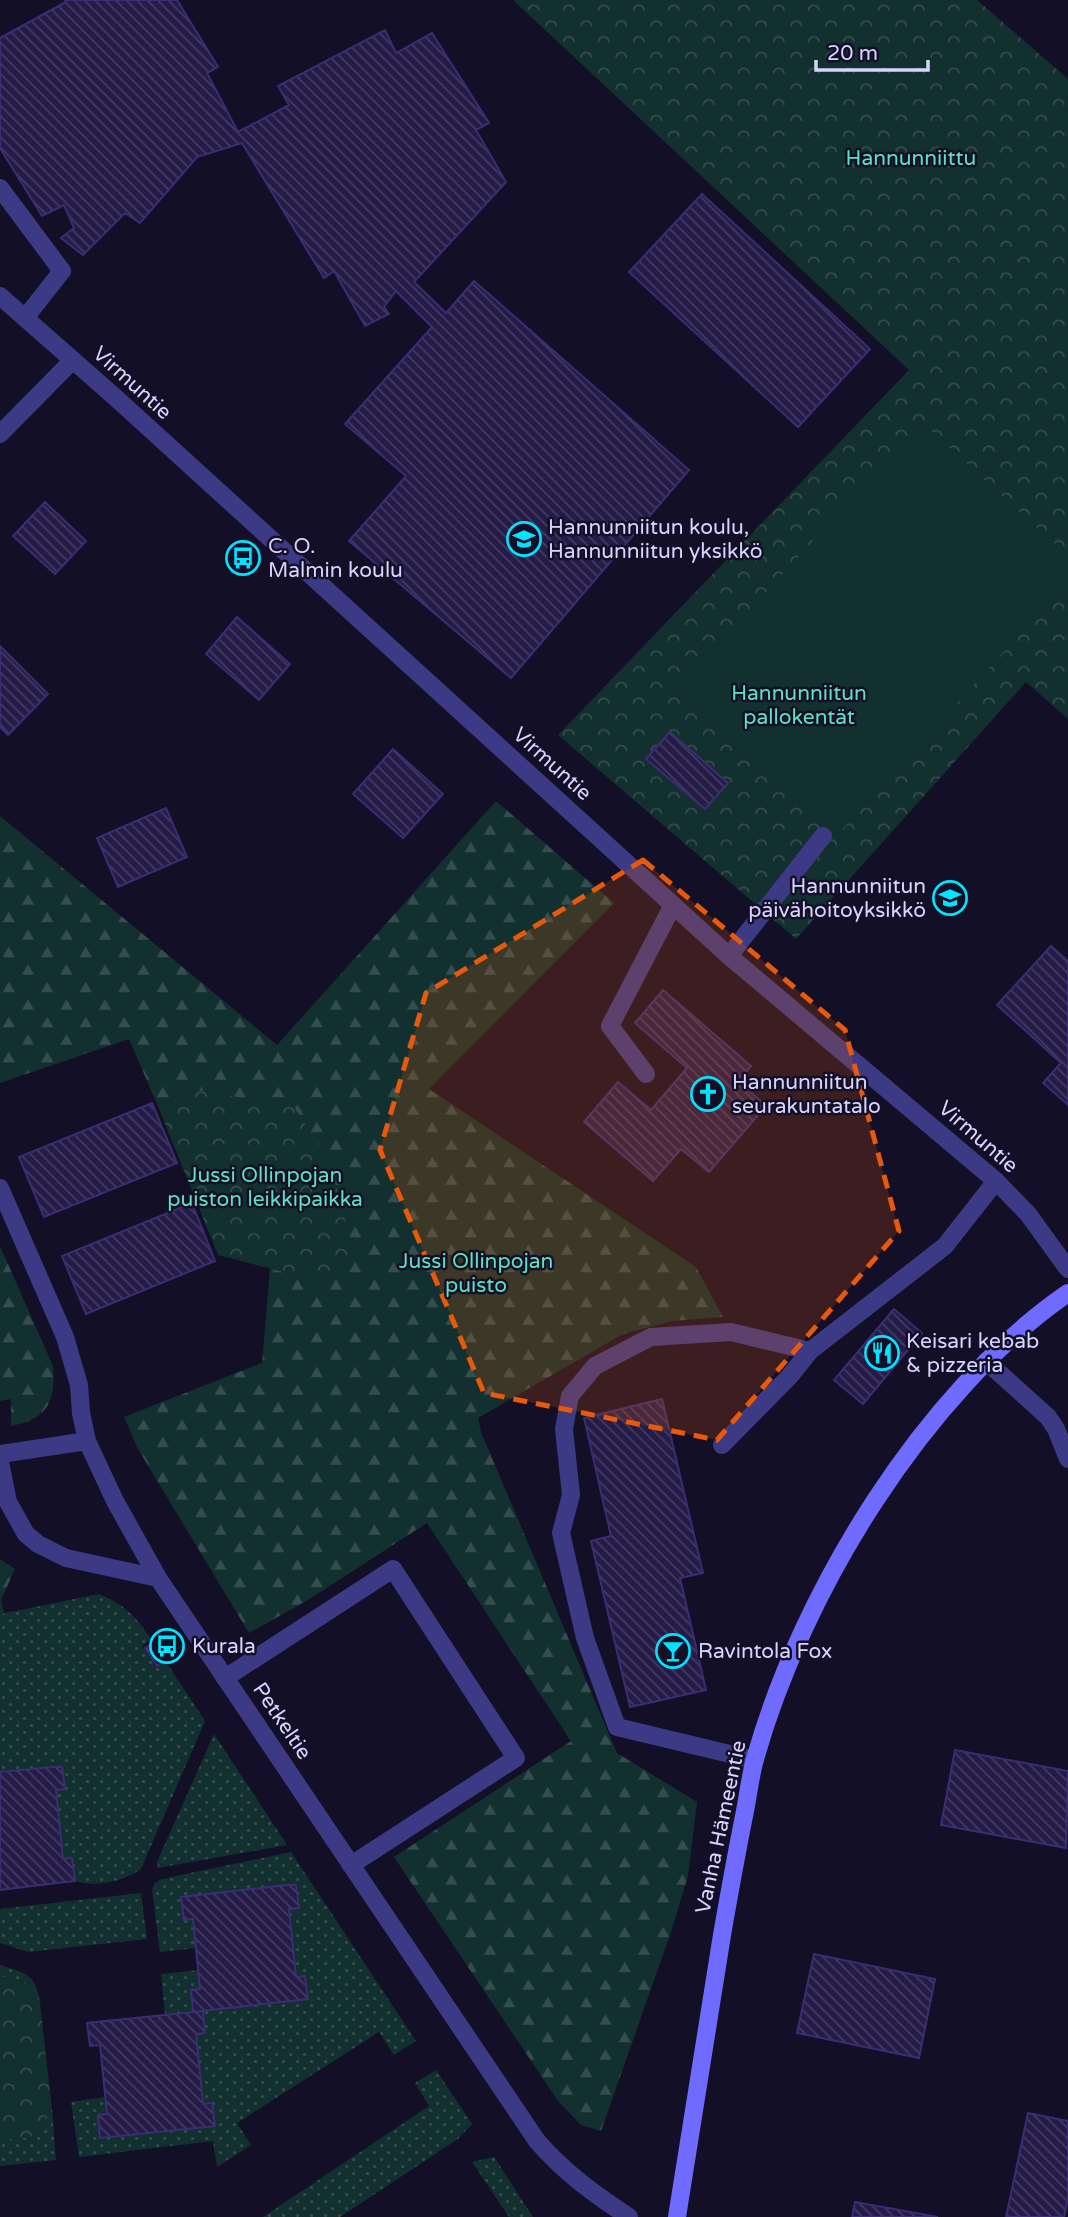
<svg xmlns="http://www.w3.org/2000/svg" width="1068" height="2217" font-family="'Varela Round',sans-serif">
<defs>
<pattern id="grass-dots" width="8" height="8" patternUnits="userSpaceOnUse" patternTransform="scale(1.75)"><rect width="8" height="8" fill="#12302f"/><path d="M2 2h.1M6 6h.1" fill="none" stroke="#344d4e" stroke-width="1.8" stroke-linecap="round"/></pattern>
<pattern id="forest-firs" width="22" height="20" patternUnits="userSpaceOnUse" patternTransform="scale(1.75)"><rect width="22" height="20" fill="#12302f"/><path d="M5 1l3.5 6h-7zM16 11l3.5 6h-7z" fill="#344d4e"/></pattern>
<pattern id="park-crowns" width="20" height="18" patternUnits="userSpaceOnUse" patternTransform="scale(1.75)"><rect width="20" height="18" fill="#12302f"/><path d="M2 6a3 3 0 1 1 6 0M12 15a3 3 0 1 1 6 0" fill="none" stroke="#344d4e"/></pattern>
<pattern id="building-back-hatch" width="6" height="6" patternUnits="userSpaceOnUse" patternTransform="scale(1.75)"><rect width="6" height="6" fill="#241b47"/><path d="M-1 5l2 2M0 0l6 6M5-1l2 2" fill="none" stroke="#433b63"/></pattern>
</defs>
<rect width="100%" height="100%" fill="#130f26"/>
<!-- grass -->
<path fill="url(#grass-dots)" d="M99,1594C124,1604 136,1617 151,1639L142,1646L156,1667L166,1662L205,1721L141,1869C124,1881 95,1888 75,1881L72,1859H63L56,1790L65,1789L62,1767L0,1772V1614Z
M214,1734L287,1845L158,1868L157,1862Z
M291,1852L416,2041L394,2055L379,2032L237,2123L251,2145L217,2167L213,2141L79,2157L71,2102L105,2097L107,2114L98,2116L100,2137L215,2126L212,2103L203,2104L196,2034L205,2033L203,2011L308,1999L305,1977H296L289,1909L299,1908L296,1885L181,1898L184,1919H193L196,1948L160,1952L152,1889L155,1883L162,1879Z
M141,1893L147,1939L28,1952L0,1943V1909Z
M0,1965C26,1973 36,1974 40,2003C32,1985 19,1978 0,1977Z
M198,1970L200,1989L191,1990L193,2012L165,2015L161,1974Z
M436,2070L472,2124L458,2139L340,2217H263L429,2106L415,2083Z
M52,2109L56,2160L0,2166V2140L31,2137Z
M493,2157H494L533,2217H509L472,2162Z"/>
<!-- forest -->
<path fill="url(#forest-firs)" d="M496,801L614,903L429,1089L696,1267L723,1317L672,1321L623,1334L478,1418L481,1432L617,1753L697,1802L688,1876L672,1929L601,2131L581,2125L558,2101L394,1857L571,1741L427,1523L308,1600L249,1633L138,1449L124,1417L262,1363L270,1268L326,1283L198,1090L157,1104L129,1039L0,1083V816L277,1045Z
M0,1246L53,1366C56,1401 48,1419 11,1426V1399L0,1401Z
M0,1559L15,1569L1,1600L4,1614H0Z"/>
<!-- park -->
<path fill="url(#park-crowns)" d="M513,0H977L1068,79V719L1026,682L796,939L558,735L909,370Z
M198,1090L294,1107L328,1157L353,1249L343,1275L326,1283L218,1255L157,1104Z
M0,1977C19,1978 32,1985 40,2003L52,2109L31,2137L0,2140Z"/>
<!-- pitch -->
<path fill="#12302f" d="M921,422L1068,556V581L837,835L677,690Z"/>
<!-- building -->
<path fill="url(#building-back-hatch)" stroke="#3b2d73" stroke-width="2" d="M65,0H177L218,67L207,73L238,132L289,105L278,86L385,30L396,53L432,33L489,123L476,130L506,182L414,282L446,313L474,281L689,470L511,678L349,541L406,476L345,424L432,327L396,291L384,307L389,314L365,326L334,271L324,278L242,143L197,157L140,223L125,213L83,255L61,238L74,228L64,205L42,216L0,148V38L66,2Z
M702,194L870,349L798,427L629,272Z
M45,502L86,541L55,574L13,536Z
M237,617L290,664L259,700L206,654Z
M0,646L48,694L8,735L0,727Z
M670,732L728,783L705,809L646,759Z
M393,749L443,794L403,838L353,794Z
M166,808L187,857L118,887L97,838Z
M1051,946L1068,961V1105L1043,1083L1061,1063L997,1005Z
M663,990L751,1066L738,1081L766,1106L709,1172L681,1149L653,1181L584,1122L618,1082L651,1110L687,1068L635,1023Z
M152,1103L177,1163L44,1217L19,1157Z
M192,1203L215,1261L86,1314L62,1256Z
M894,1309L922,1333L863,1404L834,1380Z
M662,1399L703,1573L680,1578L706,1690L630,1707L591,1541L611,1536L584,1418Z
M153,1643L165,1661L157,1666L145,1648Z
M955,1750L1068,1771L1066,1848L941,1825Z
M53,1767H62L65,1789L56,1790L63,1859L72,1858L75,1881L0,1890V1772Z
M287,1885H296L299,1908L289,1909L296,1977L305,1976L308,1999L193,2012L191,1990L200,1989L193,1919L184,1920L181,1897Z
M814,1954L935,1979L919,2058L797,2033Z
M203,2011L205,2033L196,2034L203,2104L212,2103L215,2126L100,2138L98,2115L107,2114L103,2074L100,2045L90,2046L87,2023Z
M1028,2113L1068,2121V2198L1064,2217H1006Z
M855,2202L938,2217H852Z"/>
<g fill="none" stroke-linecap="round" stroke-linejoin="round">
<!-- lane -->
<path stroke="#3d3a85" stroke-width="18" d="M0,188L62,271L25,318
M729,956L823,836
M646,1074L610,1026L673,905
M986,1361L1048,1417L1056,1429L1068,1459
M722,1445L789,1377L810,1351L945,1246L996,1181
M0,1454L87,1441
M0,1462L8,1502L26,1534L38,1544L66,1558L158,1578
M225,1678L393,1569L516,1758L351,1865
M755,1760L617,1727L585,1638L561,1533L571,1495L564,1429L570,1396L595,1366L651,1337L731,1332L810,1351"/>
<!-- street -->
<path stroke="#3d3a85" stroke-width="18" d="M0,296L116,398L729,956L996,1181L1028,1214L1068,1269
M0,434L73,360
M0,1188L65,1337L79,1385L81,1413L87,1441L115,1501L158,1578L537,2141C565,2173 594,2194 629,2217"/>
<!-- secondary -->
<path stroke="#6f6bff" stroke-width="18" d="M677,2217C692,2123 707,2029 722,1935C729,1895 736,1856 744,1816C748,1797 750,1777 755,1759C802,1592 924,1392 1068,1293"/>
</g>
<!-- marked area -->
<path fill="#e8590c" fill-opacity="0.2" stroke="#e8590c" stroke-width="5" stroke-dasharray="14 9" stroke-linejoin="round" d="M643,860L845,1030L899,1231L717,1440L484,1393L380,1150L426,993Z"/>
<!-- icons -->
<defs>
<g id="school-ring" transform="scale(1.75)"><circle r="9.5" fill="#130f26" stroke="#00e5ff" stroke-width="1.5"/><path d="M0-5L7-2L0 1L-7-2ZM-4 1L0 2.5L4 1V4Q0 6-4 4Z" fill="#00e5ff"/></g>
<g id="bus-ring" transform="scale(1.75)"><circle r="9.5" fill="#130f26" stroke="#00e5ff" stroke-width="1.5"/><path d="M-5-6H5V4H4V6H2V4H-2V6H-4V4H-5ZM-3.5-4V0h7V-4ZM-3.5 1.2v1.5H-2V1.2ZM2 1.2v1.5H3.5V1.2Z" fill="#00e5ff"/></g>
<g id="church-ring" transform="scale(1.75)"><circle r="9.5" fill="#130f26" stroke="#00e5ff" stroke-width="1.5"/><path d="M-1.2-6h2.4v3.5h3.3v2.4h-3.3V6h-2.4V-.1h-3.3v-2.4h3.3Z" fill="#00e5ff"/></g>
<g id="restaurant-ring" transform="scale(1.75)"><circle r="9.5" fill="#130f26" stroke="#00e5ff" stroke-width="1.5"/><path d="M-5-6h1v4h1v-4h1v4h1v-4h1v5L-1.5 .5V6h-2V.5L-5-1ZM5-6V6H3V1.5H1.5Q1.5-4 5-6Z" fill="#00e5ff"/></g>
<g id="bar-ring" transform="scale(1.75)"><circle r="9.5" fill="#130f26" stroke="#00e5ff" stroke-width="1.5"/><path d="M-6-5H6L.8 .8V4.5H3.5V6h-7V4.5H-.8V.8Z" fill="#00e5ff"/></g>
</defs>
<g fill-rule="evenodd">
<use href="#school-ring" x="524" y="539"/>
<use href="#bus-ring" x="243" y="558"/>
<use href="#school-ring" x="950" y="898"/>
<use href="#church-ring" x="708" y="1094"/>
<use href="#restaurant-ring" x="882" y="1353"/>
<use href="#bus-ring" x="167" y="1646"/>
<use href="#bar-ring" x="673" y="1651"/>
</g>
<g text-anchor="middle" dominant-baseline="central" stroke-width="5" stroke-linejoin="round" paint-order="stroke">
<!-- park labels -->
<g font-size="21" fill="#5fe0c0" stroke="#130f26">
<text x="911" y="158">Hannunniittu</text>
<text x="799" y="693">Hannunniitun<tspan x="799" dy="24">pallokentät</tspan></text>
<text x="265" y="1175">Jussi Ollinpojan<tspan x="265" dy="24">puiston leikkipaikka</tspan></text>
<text x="476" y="1261">Jussi Ollinpojan<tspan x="476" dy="24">puisto</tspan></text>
</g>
<!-- street labels -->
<g font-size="21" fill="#d9d4ff" stroke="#130f26">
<text transform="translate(132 383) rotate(42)">Virmuntie</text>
<text transform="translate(552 764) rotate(42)">Virmuntie</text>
<text transform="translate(978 1137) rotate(41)">Virmuntie</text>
<text transform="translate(282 1721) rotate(56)">Petkeltie</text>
<text transform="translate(721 1827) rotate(-78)">Vanha Hämeentie</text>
</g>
<!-- poi labels -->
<g font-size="21" fill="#d9d4ff" stroke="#130f26" text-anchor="start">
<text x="548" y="527">Hannunniitun koulu,<tspan x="548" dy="24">Hannunniitun yksikkö</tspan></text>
<text x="268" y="546">C. O.<tspan x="268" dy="24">Malmin koulu</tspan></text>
<text x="926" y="886" text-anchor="end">Hannunniitun<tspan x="926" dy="24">päivähoitoyksikkö</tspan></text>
<text x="732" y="1082">Hannunniitun<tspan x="732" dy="24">seurakuntatalo</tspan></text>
<text x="906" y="1341">Keisari kebab<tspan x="906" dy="24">&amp; pizzeria</tspan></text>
<text x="192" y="1646">Kurala</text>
<text x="698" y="1651">Ravintola Fox</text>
</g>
</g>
<!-- scale -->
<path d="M816 60v10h112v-10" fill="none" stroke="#d9d4ff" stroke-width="3.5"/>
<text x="827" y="60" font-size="21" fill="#d9d4ff" stroke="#130f26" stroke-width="5" paint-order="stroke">20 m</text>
</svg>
